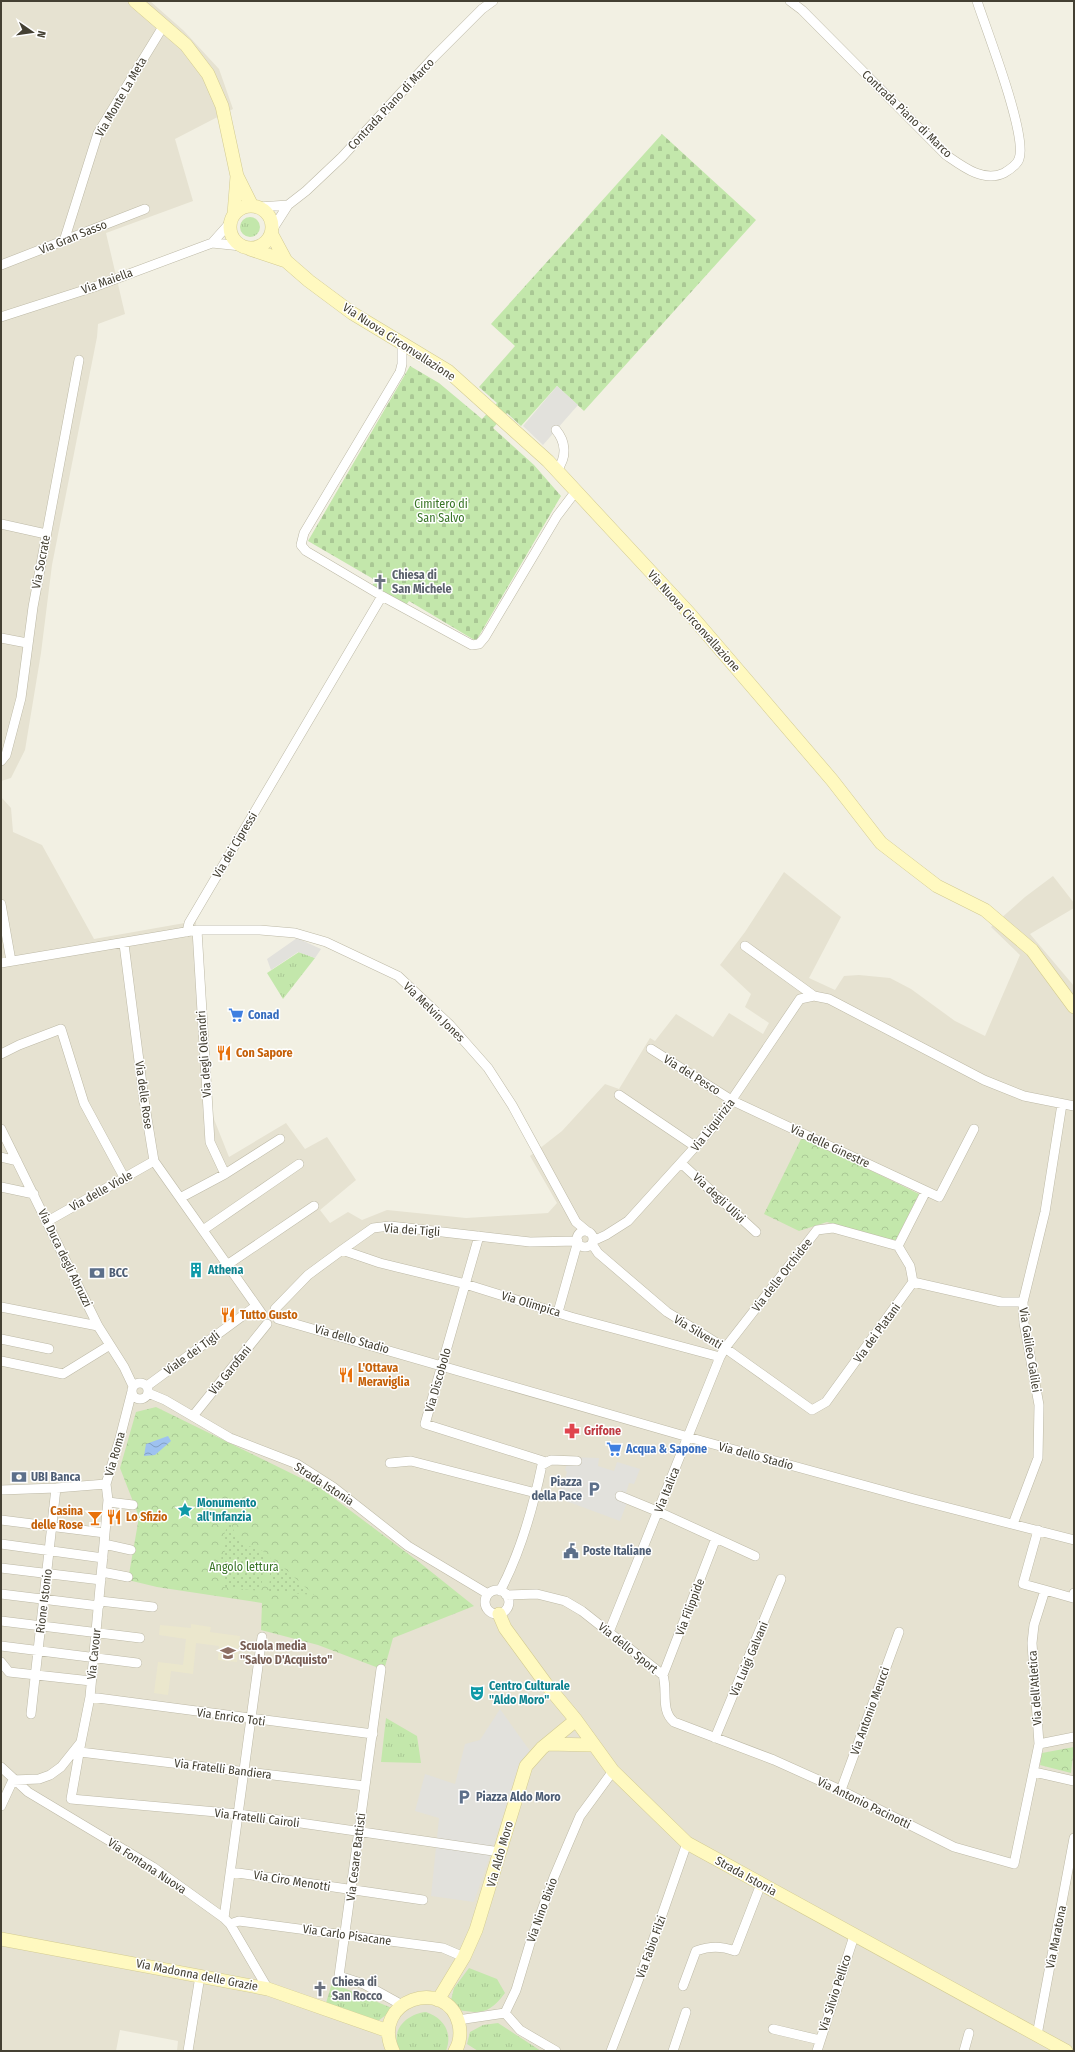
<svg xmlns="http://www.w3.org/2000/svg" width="1075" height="2052" font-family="'Fira Sans Condensed',sans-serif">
<defs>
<pattern id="grass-tufts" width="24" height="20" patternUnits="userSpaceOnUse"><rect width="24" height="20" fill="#c3e7ab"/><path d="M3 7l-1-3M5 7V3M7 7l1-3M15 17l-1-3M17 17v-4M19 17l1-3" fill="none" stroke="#a9c794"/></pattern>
<pattern id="forest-crowns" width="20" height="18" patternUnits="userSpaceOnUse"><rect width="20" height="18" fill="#c3e7ab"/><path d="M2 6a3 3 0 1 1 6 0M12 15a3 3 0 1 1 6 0" fill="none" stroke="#a9c794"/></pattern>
<pattern id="cemetery-stones" width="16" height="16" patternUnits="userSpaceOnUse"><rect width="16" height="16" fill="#c3e7ab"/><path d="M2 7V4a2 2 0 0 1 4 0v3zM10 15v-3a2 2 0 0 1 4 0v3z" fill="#a9c794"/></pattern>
<pattern id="garden-dots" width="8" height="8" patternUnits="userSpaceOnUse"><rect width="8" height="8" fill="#c3e7ab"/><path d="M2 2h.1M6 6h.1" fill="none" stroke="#a9c794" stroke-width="1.8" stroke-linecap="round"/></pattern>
<pattern id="water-waves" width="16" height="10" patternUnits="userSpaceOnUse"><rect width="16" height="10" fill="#9ec2f0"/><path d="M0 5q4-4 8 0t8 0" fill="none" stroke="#829fc3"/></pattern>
</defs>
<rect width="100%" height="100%" fill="#f2f0e3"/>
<!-- residential -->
<path fill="#e6e2d1" d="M1,1H150L184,31L219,69L233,109L175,139L193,201L106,233L125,314L98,324L97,337L52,565L41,653L25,750L11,778L1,781Z
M1,797L11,808L13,832L42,845L94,939L196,921L202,1089L229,1157L286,1123L305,1149L327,1137L356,1180L320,1210L330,1223L348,1212L362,1220L387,1210L466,1218L548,1213L557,1203L530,1156L562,1131L605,1084L619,1089L650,1038L655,1041L676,1014L713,1037L729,1013L763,1034L769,1023L745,1007L751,994L720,965L745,932L784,872L841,917L809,978L835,990L844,976L859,975L890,978L911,989L955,1021L985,1036L1020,955L991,927L1025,897L1053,876L1074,903V908L1030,934L1074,986V2051H177L178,2041L120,2030L116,2051H1Z"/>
<!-- education -->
<path fill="#ebe7cd" d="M191,1624L211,1627L210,1632L240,1636L237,1662L218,1660L219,1646L196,1643L193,1674L171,1671L168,1695L154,1693L158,1662L183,1665L186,1639L159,1635L160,1625L191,1628Z"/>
<!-- grass -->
<path fill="url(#grass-tufts)" d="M240 227a10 10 0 1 1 20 0a10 10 0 1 1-20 0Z
M299,952L315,958L283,999L267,973Z
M386,1718L417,1736L421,1763L381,1762Z
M469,1968L497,1979L505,1993C490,2013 482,2014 458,2010L451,2000L454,1988Z
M332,1983L394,2009L378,2021L326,2003Z
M426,2012C444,2018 453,2033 446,2051H400C389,2031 406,2014 426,2012Z
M498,2023L541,2051H478L467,2044L470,2032L483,2025Z"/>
<!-- forest -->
<path fill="url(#forest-crowns)" d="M802,1137L919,1194L895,1242L827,1222L799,1231L764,1214Z
M156,1407L319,1487L419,1562L474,1606L393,1638L384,1670L318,1645L261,1630L262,1603L157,1587L128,1580L139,1517L120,1468L136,1412Z
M1074,1747L1071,1773L1040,1765L1042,1753Z"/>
<!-- cemetery -->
<path fill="url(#cemetery-stones)" d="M662,134L756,220L584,411L557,386L521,426L507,413L493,428L534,465L561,496L476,641L409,601L404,608L371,588L375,580L308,541L410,366L439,383L482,419L497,403L479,387L515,346L491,324Z"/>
<!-- garden -->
<path fill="url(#garden-dots)" d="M229,1519C238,1543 242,1544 265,1552L261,1591L224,1587L225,1581L221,1568L224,1563L221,1558L225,1552L223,1547L226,1543L223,1538L227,1527L225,1523Z
M271,1557L276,1561L314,1595L269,1591Z"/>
<!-- parking -->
<path fill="#e2e1dc" d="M557,386L578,405L543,445L523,426Z
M297,938L321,949L315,958L298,952L271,970L267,959Z
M569,1457L599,1458L598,1466L614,1471L617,1462L640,1469L634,1484L629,1483L626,1493L630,1495L620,1521L558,1498L567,1472L565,1470Z
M500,1709L530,1751L519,1764L493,1847L474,1902L431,1896L439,1818L415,1811L425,1774L455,1784L465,1744L480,1740Z"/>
<!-- water -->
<path fill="url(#water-waves)" d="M168,1436L171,1441L155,1455L144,1456L146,1444Z"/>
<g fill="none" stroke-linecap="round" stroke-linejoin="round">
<!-- street casing -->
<g stroke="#bdb9a6" stroke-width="10">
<path id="street" d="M790,1L802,10L946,155C962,166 983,183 1004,173C1009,170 1017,165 1019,159C1028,136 986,29 977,1
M259,207L288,205
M272,230L288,205L306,191L342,157L433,58L482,9L493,1
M64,241L98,133L164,25
M212,243L241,246
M1,265L145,209
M1,317L94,287L212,243L229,224
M402,345V364L400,372L304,533L301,545L306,551L382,596L472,645L479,644L485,637L557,516L576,491
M556,430C566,442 567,457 557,470
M1,524L46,534
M1,638L27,643
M1,761L6,755L21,698L33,607L79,360
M1,904L11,961
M187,932L189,923L382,596
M124,944L144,1100L154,1161L262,1314
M745,946L814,996
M1,963L197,930H260L295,933L326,942L398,976L450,1025L488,1068L512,1105L576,1222L588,1232
M651,1049L733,1101L939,1197L974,1129
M1,1054L19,1045L61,1029L84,1103L125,1179
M619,1095L696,1147
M1,1129L98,1326L124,1367L133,1386
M1,1157L17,1161
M682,1164L756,1232
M225,1174L280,1139
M1,1187L34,1194
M180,1198L225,1174L210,1142L197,930
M48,1221L154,1161
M203,1230L299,1164
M577 1239a8 8 0 1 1 16 0a8 8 0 1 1-16 0Z
M479,1236L425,1424L546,1462
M593,1241L606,1235L628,1221L714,1126L800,999L814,996L829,999L984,1080L1024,1096L1074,1106
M592,1244L598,1253L667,1312L725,1348L812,1410L826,1402L913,1282L910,1266L898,1246
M898,1246L926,1191
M342,1250L380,1263L462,1283L571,1317L720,1357
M227,1265L314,1206
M913,1282L1001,1302H1023
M1,1307L98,1326
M275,1309L308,1275L342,1250L373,1228L390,1226L530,1242L578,1241L558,1312
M278,1319L702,1441L914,1499L1074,1540
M1,1339L49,1349
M1,1361L63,1374L110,1345
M132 1391a8 8 0 1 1 16 0a8 8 0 1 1-16 0Z
M147,1386L256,1306
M148,1393L165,1400L230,1438L297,1464L333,1487L408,1546L488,1594
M193,1416L267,1324
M390,1463L411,1461L536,1493
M1,1490L56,1488L106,1484
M620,1496L659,1512L755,1556
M108,1502L133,1505
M1,1520L105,1533
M1013,1524L1038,1458L1039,1405L1024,1323L1023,1302L1045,1212L1062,1104
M1,1544L103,1558
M104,1544L131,1550
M1,1568L101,1580
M102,1572L128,1577
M1045,1590L1073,1598L1074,1593
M485 1602a12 12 0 1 1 24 0a12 12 0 1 1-24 0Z
M500,1591C521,1552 533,1508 542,1465L551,1460L577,1461
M1,1594L99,1606
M506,1595L537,1594L565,1601L582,1611L663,1675C668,1691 660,1710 674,1722L774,1760L834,1787L954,1847L1014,1864L1039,1744L1032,1643L1034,1625L1045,1590L1023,1584L1038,1530
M100,1601L153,1607
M1,1621L140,1638
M609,1632L720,1357L725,1348L817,1230L833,1228L898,1246
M1,1646L137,1663
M1,1662L9,1672L91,1681
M381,1669L339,1976L364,1984L402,2005
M663,1675L716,1538
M90,1697L373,1734
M31,1714L56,1488
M715,1738L781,1579
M81,1742L71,1799L239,1814L500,1852
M1039,1744L1074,1737
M80,1752L365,1786
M1,1767L28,1792L153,1867L224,1918L230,1924L268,1989
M1034,1772L1074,1781
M841,1790L899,1632
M1,1806L13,1780L39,1779L50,1775L61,1767L81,1742L90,1697L108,1500L106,1484L120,1438L132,1391
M231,1872L423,1900
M224,1918L262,1637
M230,1924L239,1921L443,1948L464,1957
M683,1986L696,1951C710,1946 721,1946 735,1951L761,1884
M505,2013L520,2030L556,2051
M458,2020L505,2013L516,1990L531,1940L554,1877L580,1816L613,1771
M773,2029L820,2040
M1037,2035L1074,1838
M188,2051L200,1976
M611,2051L648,1955L687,1843
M673,2051L686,2012
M817,2051L854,1936
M964,2051L969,2033"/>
</g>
<!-- secondary casing -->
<g stroke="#d3cb92" stroke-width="14">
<path id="secondary" d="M135,1L186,45L208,74L222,106L237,176L252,206
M230 227a21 21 0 1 1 42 0a21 21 0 1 1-42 0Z
M234,214L237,176
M271,233L286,261L309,281L352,313L448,371L548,461L689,613L832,780L881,843L937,886L985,910L1032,950L1074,1007
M250,249L286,261
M499,1614L505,1628L546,1684L576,1720L613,1771L687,1843L1066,2051
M547,1744L593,1745
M1,1939L268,1989L388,2031
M438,2000L464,1957L476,1930L526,1766L542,1748L576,1720
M393,2051C369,2000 447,1975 459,2024C461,2034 460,2043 455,2051"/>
</g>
<!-- street -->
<use href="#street" stroke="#fff" stroke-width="9"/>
<!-- secondary -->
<use href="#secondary" stroke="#fff9c0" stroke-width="13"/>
</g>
<!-- icons -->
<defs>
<g id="church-bare" transform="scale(1.2)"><path d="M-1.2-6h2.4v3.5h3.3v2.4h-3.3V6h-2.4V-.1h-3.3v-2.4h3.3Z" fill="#6b7280" stroke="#fff" stroke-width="2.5" paint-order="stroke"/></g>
<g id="supermarket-bare" transform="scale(1.2)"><path d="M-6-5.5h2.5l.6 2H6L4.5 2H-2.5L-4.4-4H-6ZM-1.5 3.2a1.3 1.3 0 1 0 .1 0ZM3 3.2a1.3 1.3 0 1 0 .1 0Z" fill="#3f7fe0" stroke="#fff" stroke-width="2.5" paint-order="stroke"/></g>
<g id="restaurant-bare" transform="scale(1.2)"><path d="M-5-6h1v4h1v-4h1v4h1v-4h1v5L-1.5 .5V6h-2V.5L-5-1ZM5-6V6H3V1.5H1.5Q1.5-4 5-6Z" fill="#e8710a" stroke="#fff" stroke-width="2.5" paint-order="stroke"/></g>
<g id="building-bare" transform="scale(1.2)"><path d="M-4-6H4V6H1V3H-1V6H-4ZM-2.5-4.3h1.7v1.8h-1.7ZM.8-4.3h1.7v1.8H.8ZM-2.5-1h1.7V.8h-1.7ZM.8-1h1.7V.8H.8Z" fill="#0f9aa8" stroke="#fff" stroke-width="2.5" paint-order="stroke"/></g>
<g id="bank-bare" transform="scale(1.2)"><path d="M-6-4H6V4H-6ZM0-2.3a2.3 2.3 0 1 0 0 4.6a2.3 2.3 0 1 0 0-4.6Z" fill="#5c6f8a" stroke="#fff" stroke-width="2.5" paint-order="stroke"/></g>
<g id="pharmacy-bare" transform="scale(1.2)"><path d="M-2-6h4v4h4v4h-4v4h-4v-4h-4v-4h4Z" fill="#e0444e" stroke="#fff" stroke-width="2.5" paint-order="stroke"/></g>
<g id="parking-bare" transform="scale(1.2)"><path d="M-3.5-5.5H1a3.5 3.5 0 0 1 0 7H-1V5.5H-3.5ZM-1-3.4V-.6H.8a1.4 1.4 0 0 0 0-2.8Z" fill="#5c6f8a" stroke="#fff" stroke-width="2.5" paint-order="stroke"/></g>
<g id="sight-bare" transform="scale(1.2)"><path d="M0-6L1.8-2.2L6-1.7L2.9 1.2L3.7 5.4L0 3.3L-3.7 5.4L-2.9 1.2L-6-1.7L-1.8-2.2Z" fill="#0f9aa8" stroke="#fff" stroke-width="2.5" paint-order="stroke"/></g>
<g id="bar-bare" transform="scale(1.2)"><path d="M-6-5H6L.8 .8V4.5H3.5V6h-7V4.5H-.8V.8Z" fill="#e8710a" stroke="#fff" stroke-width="2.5" paint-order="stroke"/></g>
<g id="civic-bare" transform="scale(1.2)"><path d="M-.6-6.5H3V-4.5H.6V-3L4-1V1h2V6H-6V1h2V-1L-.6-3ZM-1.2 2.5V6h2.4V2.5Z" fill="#5c6f8a" stroke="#fff" stroke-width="2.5" paint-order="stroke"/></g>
<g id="school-bare" transform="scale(1.2)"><path d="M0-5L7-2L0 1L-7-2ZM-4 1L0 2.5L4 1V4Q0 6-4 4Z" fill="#8d6e63" stroke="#fff" stroke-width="2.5" paint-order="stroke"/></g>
<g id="theatre-bare" transform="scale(1.2)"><path d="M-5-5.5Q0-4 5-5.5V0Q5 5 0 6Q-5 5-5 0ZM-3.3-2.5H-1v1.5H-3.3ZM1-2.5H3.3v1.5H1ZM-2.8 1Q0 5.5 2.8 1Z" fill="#0f9aa8" stroke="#fff" stroke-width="2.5" paint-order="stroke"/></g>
</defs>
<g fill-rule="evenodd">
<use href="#church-bare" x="380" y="582"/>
<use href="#supermarket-bare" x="236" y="1015"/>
<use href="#restaurant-bare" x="224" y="1053"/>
<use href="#building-bare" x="196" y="1270"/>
<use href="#bank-bare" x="97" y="1273"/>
<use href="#restaurant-bare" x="228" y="1315"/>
<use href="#restaurant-bare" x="346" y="1375"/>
<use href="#pharmacy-bare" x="572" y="1431"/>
<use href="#supermarket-bare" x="614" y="1449"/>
<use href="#bank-bare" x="19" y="1477"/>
<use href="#parking-bare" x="594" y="1489"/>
<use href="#sight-bare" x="185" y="1510"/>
<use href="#restaurant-bare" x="114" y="1517"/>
<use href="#bar-bare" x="95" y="1518"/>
<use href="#civic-bare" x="571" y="1551"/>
<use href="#school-bare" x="228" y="1653"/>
<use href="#theatre-bare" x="477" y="1693"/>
<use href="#parking-bare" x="464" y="1797"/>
<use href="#church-bare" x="320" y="1989"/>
</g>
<g text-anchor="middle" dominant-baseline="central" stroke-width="3" stroke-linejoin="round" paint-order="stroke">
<!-- street labels -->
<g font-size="12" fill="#444033" stroke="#fff">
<text transform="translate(121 97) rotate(-60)">Via Monte La Meta</text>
<text transform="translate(391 104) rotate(-47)">Contrada Piano di Marco</text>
<text transform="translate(907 114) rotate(44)">Contrada Piano di Marco</text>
<text transform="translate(73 237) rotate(-22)">Via Gran Sasso</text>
<text transform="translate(107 281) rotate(-20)">Via Maiella</text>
<text transform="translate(399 342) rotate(33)">Via Nuova Circonvallazione</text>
<text transform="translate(41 562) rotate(-79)">Via Socrate</text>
<text transform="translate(694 621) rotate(48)">Via Nuova Circonvallazione</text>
<text transform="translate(235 845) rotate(-59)">Via dei Cipressi</text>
<text transform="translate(434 1012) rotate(44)">Via Melvin Jones</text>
<text transform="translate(204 1054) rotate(-94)">Via degli Oleandri</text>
<text transform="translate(692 1075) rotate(32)">Via del Pesco</text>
<text transform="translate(144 1095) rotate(82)">Via delle Rose</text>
<text transform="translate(713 1125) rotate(-52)">Via Liquirizia</text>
<text transform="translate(830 1146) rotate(25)">Via delle Ginestre</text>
<text transform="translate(101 1191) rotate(-29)">Via delle Viole</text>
<text transform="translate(719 1198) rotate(43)">Via degli Ulivi</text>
<text transform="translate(412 1230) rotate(4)">Via dei Tigli</text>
<text transform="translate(65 1258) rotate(64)">Via Duca degli Abruzzi</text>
<text transform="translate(782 1275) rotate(-52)">Via delle Orchidee</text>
<text transform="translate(531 1304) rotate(17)">Via Olimpica</text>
<text transform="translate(698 1332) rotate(31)">Via Silventi</text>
<text transform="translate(877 1333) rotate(-54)">Via dei Platani</text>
<text transform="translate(352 1339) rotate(16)">Via dello Stadio</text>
<text transform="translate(1030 1350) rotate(81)">Via Galileo Galilei</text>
<text transform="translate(192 1353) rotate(-36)">Viale dei Tigli</text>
<text transform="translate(230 1370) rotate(-51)">Via Garofani</text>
<text transform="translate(438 1380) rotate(-74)">Via Discobolo</text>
<text transform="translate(115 1454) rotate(-74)">Via Roma</text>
<text transform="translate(756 1456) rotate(15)">Via dello Stadio</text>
<text transform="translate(324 1484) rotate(33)">Strada Istonia</text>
<text transform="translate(667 1490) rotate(-68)">Via Italica</text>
<text transform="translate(44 1601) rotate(-83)">Rione Istonio</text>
<text transform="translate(690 1607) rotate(-69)">Via Filippide</text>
<text transform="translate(628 1648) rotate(39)">Via dello Sport</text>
<text transform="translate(94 1654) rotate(-84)">Via Cavour</text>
<text transform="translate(749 1659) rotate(-67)">Via Luigi Galvani</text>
<text transform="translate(1035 1688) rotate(-94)">Via dell'Atletica</text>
<text transform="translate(870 1711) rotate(-70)">Via Antonio Meucci</text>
<text transform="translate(231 1717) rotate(8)">Via Enrico Toti</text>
<text transform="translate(223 1769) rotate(7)">Via Fratelli Bandiera</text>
<text transform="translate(864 1803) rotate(26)">Via Antonio Pacinotti</text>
<text transform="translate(257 1818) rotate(7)">Via Fratelli Cairoli</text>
<text transform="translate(500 1854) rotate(-74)">Via Aldo Moro</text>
<text transform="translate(356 1857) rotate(-83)">Via Cesare Battisti</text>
<text transform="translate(147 1866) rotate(33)">Via Fontana Nuova</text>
<text transform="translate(746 1876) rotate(29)">Strada Istonia</text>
<text transform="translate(292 1881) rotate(9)">Via Ciro Menotti</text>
<text transform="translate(542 1910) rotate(-70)">Via Nino Bixio</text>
<text transform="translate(347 1935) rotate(8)">Via Carlo Pisacane</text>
<text transform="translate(1056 1937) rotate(-79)">Via Maratona</text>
<text transform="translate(651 1947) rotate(-70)">Via Fabio Filzi</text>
<text transform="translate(197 1975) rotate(11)">Via Madonna delle Grazie</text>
<text transform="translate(835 1993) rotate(-72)">Via Silvio Pellico</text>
</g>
<!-- park labels -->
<g font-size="12" fill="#397527" stroke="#fff">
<text x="441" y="504">Cimitero di<tspan x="441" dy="14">San Salvo</tspan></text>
<text x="244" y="1567">Angolo lettura</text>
</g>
<!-- worship labels -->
<g font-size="12" font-weight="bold" fill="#5b616d" stroke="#fff" text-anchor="start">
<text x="392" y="575">Chiesa di<tspan x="392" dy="14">San Michele</tspan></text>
<text x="332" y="1982">Chiesa di<tspan x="332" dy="14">San Rocco</tspan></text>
</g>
<!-- shop labels -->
<g font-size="12" font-weight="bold" fill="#366cbe" stroke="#fff" text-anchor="start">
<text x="248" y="1015">Conad</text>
<text x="626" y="1449">Acqua &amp; Sapone</text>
</g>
<!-- food labels -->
<g font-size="12" font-weight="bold" fill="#c56008" stroke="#fff" text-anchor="start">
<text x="236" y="1053">Con Sapore</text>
<text x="240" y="1315">Tutto Gusto</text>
<text x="358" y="1368">L'Ottava<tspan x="358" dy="14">Meraviglia</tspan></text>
<text x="83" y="1511" text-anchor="end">Casina<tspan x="83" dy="14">delle Rose</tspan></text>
<text x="126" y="1517">Lo Sfizio</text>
</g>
<!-- culture labels -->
<g font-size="12" font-weight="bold" fill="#0d838f" stroke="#fff" text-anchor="start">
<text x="208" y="1270">Athena</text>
<text x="197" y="1503">Monumento<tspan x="197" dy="14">all'Infanzia</tspan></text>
<text x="489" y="1686">Centro Culturale<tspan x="489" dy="14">"Aldo Moro"</tspan></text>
</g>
<!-- service labels -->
<g font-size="12" font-weight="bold" fill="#4e5e75" stroke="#fff" text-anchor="start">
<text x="109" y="1273">BCC</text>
<text x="31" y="1477">UBI Banca</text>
<text x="582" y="1482" text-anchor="end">Piazza<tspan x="582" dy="14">della Pace</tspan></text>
<text x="583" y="1551">Poste Italiane</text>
<text x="476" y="1797">Piazza Aldo Moro</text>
</g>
<!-- health labels -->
<g font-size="12" font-weight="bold" fill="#be3a42" stroke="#fff" text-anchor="start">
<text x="584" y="1431">Grifone</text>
</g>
<!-- education labels -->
<g font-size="12" font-weight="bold" fill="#785e54" stroke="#fff" text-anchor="start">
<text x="240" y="1646">Scuola media<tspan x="240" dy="14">"Salvo D'Acquisto"</tspan></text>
</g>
</g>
<!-- border -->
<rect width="1075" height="2052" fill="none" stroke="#444033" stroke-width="4"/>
<!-- north arrow -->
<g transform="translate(32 32) rotate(103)" stroke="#ffffff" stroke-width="3" paint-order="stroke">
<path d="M0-3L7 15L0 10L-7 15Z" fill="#444033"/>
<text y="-6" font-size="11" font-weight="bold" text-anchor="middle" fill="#444033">N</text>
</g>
</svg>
